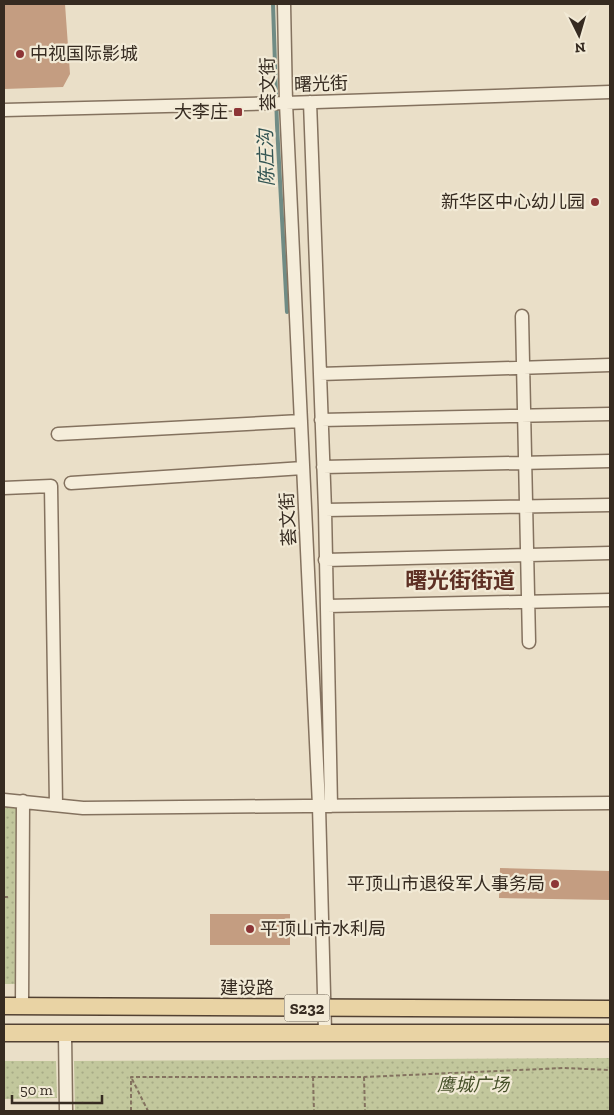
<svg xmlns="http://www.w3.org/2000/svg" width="614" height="1115" font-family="'Zilla Slab','Noto Sans SC',serif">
<defs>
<pattern id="grass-dots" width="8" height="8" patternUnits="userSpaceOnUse" patternTransform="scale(1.25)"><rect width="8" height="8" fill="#c2c79c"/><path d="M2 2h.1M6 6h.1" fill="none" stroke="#a7ab86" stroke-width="1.8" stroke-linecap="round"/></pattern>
</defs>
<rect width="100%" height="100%" fill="#eadfc8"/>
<!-- grass -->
<path fill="url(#grass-dots)" d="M4,804H19L17,984H4Z
M610,1058V1111H75L74,1061Z
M4,1061H56L57,1098L4,1099Z"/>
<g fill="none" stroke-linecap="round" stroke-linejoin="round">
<!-- stream -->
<path stroke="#708c85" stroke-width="4" d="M273,4L277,125L287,312"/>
</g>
<!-- building -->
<path fill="#c49d81" d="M4,4H65L70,74L63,87L4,89Z
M500,868L610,871V900L499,898Z
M210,914H290V945H210Z"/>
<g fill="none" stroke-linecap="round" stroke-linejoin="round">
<!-- minor casing -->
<g stroke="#84725f" stroke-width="15">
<path id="minor" d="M284,4L286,103L319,806L325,1032
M310,102L325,510L331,806
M4,110L286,103L610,92
M522,316L529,642
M320,374L610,365
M321,420L610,414
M58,434L301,421
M323,467L610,461
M71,483L303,468
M4,488L51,486L56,805
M325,510L610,505
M325,560L610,553
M327,606L610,600
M4,800L83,808L610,803
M22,1007L23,801
M65,1033L66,1111"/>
</g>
<!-- major casing -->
<g stroke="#524132" stroke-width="19">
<path id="major" d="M4,1006L610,1009
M4,1033H610"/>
</g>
<!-- path -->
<path stroke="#84725f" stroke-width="2" stroke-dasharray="4 2.5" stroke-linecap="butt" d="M4,897H10
M313,1077L314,1111
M364,1077L365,1111
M132,1079L148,1111
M131,1111V1077H364L564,1068L610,1070"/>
<!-- minor -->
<use href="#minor" stroke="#f5edda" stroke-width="12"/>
<!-- major -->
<use href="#major" stroke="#e9d3a4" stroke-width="16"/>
</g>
<!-- markers -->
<g fill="#8d3536" stroke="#f2ead6" stroke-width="2">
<circle cx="20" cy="54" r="5"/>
<rect x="233" y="107" width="10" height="10" rx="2.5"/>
<circle cx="595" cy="202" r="5"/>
<circle cx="555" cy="884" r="5"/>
<circle cx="250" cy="929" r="5"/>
</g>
<g text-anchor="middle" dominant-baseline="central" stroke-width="4.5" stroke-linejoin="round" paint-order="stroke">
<!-- shield labels -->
<rect fill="#f2ead6" stroke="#6e6457" stroke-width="1" x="284.5" y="994.5" width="45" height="27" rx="4"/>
<g font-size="16" font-weight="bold" fill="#362b21">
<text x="307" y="1008">S232</text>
</g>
<!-- poi labels -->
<g font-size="18" fill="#362b21" stroke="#f2ead6" text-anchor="end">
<text x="30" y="54" text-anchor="start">中视国际影城</text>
<text x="228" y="112">大李庄</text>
<text x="585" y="202">新华区中心幼儿园</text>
<text x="545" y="884">平顶山市退役军人事务局</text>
<text x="260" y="929" text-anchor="start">平顶山市水利局</text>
</g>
<!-- street labels -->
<g font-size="18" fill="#362b21" stroke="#f2ead6">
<text transform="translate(268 84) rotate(-91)">荟文街</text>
<text transform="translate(321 84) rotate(-2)">曙光街</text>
<text transform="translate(288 519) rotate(-93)">荟文街</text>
<text x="247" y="988">建设路</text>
</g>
<!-- park labels -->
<g font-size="18" font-style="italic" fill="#465029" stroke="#f2ead6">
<text x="473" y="1085">鹰城广场</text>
</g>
<!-- water labels -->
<g font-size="19" font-style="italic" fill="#325452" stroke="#f2ead6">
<text transform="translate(266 158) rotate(-92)">陈庄沟</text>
</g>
<!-- district labels -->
<g font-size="22" font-weight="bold" fill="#5e3024" stroke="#f2ead6">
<text x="460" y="580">曙光街街道</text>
</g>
</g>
<!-- border -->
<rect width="614" height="1115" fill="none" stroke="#362b21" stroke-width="10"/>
<!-- north arrow -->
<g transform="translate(579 35) rotate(175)" stroke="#f2ead6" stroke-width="4" paint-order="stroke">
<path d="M0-4L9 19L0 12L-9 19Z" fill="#362b21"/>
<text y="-8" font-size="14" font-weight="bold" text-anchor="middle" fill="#362b21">N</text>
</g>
<!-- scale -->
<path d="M12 1095v8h90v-8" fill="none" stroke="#362b21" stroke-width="2.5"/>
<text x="20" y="1095" font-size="15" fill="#362b21" stroke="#f2ead6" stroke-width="4" paint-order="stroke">50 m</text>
</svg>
